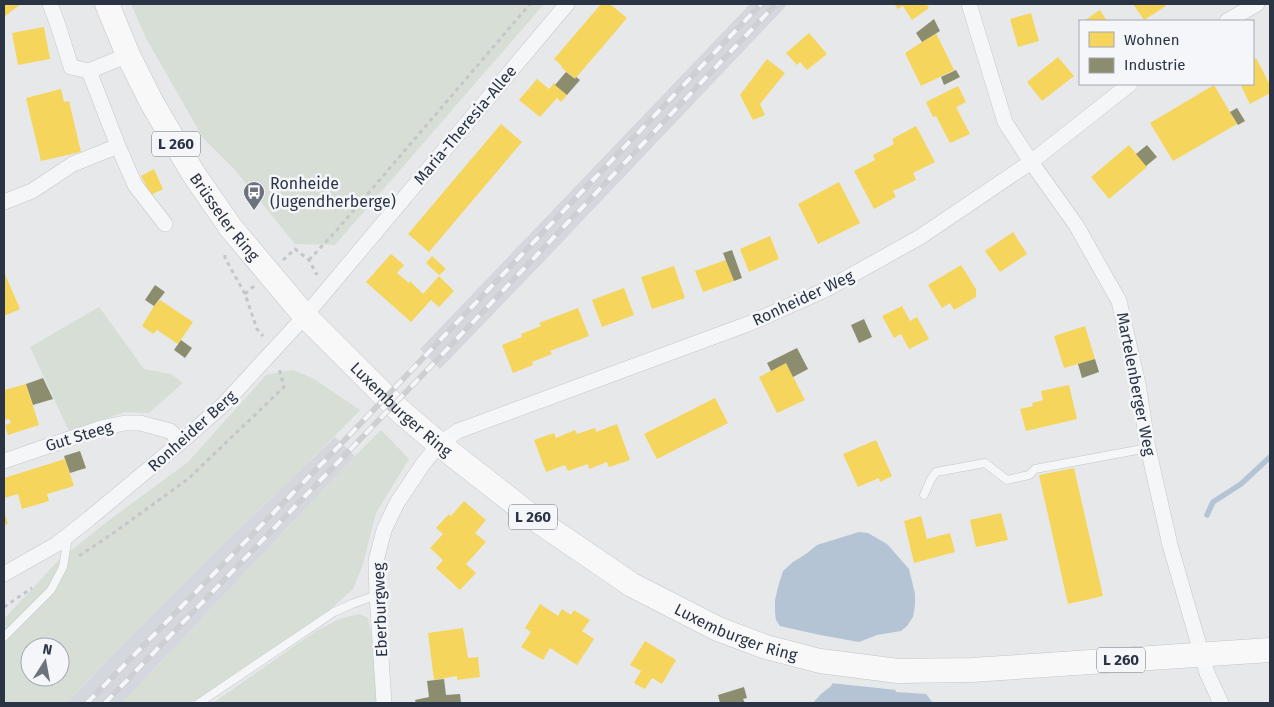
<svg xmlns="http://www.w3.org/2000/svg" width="1274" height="707" font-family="'Fira Sans',sans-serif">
<rect width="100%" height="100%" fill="#e6e8ea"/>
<!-- built -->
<path fill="#d4d7dd" d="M750,4H788L547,258L440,369L420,349Z
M335,437L355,456L122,703H67L106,662L209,558Z"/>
<!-- green -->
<path fill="#d6ded6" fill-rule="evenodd" d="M131,4H544L335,245L295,244L235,170L203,138L146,38Z
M99,307L144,369L171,374L183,383L149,413L125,412L69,431L30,347Z
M293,370L314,379L360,410L319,452L209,558L106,662L67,703H4V619L57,562L104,524L188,462L266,375ZM30,647H60V677H30Z
M381,430L409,459L376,513L363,564L353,589L333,607L191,703H122L355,456Z
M360,614L368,618L374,647L378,703H213L316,631L339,619Z"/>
<!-- water -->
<path fill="#b4c4d5" d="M859,532L868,533L887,544L909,569L915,594V605L913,617L907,626L901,631L877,635L859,642L820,635L780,626L776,620L775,613V600L778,587L783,571L793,562L806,554L817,545Z
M851,650L891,673L896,692L926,694L933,703H813L820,695L831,686Z"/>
<!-- pier -->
<path fill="#e6e8ea" d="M852,647L867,651L893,671L898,690H907H897L830,683L849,649Z"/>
<!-- homes -->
<path fill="#f6d55c" d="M4,4H21L4,17Z
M601,4H610L627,18L575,79L561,67L562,66L554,59Z
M894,4H926L929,8L912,20L903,6L898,9Z
M1133,4H1164L1166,6L1144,20Z
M1100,10L1107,21H1084Z
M1031,13L1039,41L1018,47L1010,19Z
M44,27L50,59L18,65L12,33Z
M809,33L827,54L807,70L800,62L797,65L786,53Z
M936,33L954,70L921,86L905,53Z
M1058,57L1074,76L1042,101L1027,82Z
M1256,58L1270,85V93L1250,104L1240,84H1253V60Z
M767,59L785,73L760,104L765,115L753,120L740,95Z
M537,79L549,89L554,83L567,95L561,102L557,98L540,117L519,100Z
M1214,85L1237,124L1173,161L1150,123Z
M958,86L966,102L956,107L970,134L950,143L936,116L933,117L926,102Z
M61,89L64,102L69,101L81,152L41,161L26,98Z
M501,124L522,142L429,252L408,234Z
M916,126L935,162L913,173L916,180L893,191L896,197L874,209L854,171L875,160L873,155L894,144L892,139Z
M1129,145L1147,167L1109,199L1091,177Z
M154,169L163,189L151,195L141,176Z
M839,182L860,223L818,244L798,204Z
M1013,232L1027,254L1000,272L985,251Z
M770,236L779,259L749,272L740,249Z
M391,254L404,265L397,273L409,283L410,281L423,294L439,276L454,291L439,307L431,300L411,322L366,282Z
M432,256L446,269L439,275L426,263Z
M726,260L734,281L703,292L695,271Z
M961,265L976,289V297L954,310L950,303L942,308L928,285Z
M674,266L685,298L652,309L641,277Z
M4,272L20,309L4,316Z
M624,288L634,315L602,327L592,300Z
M160,300L193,322L178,344L157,330L153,334L142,326L154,306Z
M902,306L910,321L917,317L929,339L909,349L901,334L894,338L882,316Z
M578,308L589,336L550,351L552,354L532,362L533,365L513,373L502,345L522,337L521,334L541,326L539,323Z
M1085,326L1095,359L1064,368L1054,336Z
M786,363L805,400L777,413L759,377Z
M26,384L39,425L8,435L5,425L11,423L9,419L4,420V390Z
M1069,385L1077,419L1026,431L1020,409L1033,406L1032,403L1043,400L1041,391Z
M715,398L728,423L657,459L644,434Z
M617,424L630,460L609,467L607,462L589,469L588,464L568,471L565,465L546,472L534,440L554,433L556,438L575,430L577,434L595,428L596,432Z
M876,440L892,476L880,482L879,478L858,487L843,454Z
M65,459L74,486L47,494L49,501L22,509L18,494L4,498V478Z
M1074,468L1103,596L1068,604L1039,475Z
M464,501L486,520L475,533L486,542L466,564L476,573L460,590L436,568L443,560L430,548L443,534L436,528L449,514L451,516Z
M4,512L8,524L4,525Z
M1001,513L1008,540L976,547L970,520Z
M921,516L927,539L950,533L955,552L914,563L904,521Z
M540,604L558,616L562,609L571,615L574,610L590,620L582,631L594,639L577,665L550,648L543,660L521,647L531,632L525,628Z
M463,628L468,658L478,657L480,677L457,680V676L434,680L428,633Z
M645,641L676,660L662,684L652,678L645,689L634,683L641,671L630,665Z"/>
<!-- industry -->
<path fill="#8c8c6e" d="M934,19L940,31L922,42L916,33Z
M956,70L960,77L944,85L941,77Z
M566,72L575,79L576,77L580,80L567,95L555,85Z
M1237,108L1245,121L1238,125L1230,112Z
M1147,145L1157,157L1146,166L1136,154Z
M732,250L742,278L734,281L723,253Z
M155,285L165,292L154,306L145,300Z
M864,319L872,337L859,343L851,325Z
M181,340L192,348L185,358L174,350Z
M797,348L808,369L793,377L786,363L771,371L767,363Z
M1095,359L1099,372L1082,378L1078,364Z
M43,378L53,399L33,405L26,384Z
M80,451L86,468L70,473L64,456Z
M444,679L446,695L460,694L461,703H416L415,700L429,697L427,681Z
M744,687L747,698L743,699L745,703H720L718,695Z"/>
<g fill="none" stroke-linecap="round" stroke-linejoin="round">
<!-- stream -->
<path stroke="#b4c4d5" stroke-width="5.5" d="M1207,515L1213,502L1241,484L1270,457"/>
<!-- service casing -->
<g stroke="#c4c6c8" stroke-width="9">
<path id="service" d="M924,495L931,479L936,472L985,463L1007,480L1029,475L1035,469L1148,448
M4,637L51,590L63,567L68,537
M199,703L334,612L352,604L377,595"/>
</g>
<!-- minor casing -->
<g stroke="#c4c6c8" stroke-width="16">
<path id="minor" d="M969,4L1005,122L1031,162L1076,225L1119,301L1138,384L1148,448L1170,545L1207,673L1221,703
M1227,21L1257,4
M89,71L128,55
M118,146L135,185L165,224
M4,202L32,191L73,164L118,146L89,71L71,67L58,25L50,4
M4,461L101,428L125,423H140L170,431L181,442
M4,574L57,544L90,518L181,442L224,404L305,316L567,4
M384,703L377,595L376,561L384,530L397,503L423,464L439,444L458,431L748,324L825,290L920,237L1031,162L1130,84"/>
</g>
<!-- primary casing -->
<g stroke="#c2c5c8" stroke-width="25">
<g id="primary">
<path id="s1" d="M107,4L128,55L152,103L193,173L231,228L305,316L400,411L439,444L531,516L632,585L718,629L766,647L820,661L898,671L972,670L1270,650"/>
</g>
</g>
<!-- path -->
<path stroke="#c5c6ca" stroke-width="3" stroke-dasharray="4 4" stroke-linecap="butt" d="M225,255V258L245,294L257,329L263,336
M283,260L295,249L309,260L317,275
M309,260L336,231L530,4
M245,294L254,286
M79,556L112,534L188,479L284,387L279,368
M4,607L32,588"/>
<!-- service -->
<use href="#service" stroke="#f5f6f7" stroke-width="8"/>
<!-- minor -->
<use href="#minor" stroke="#f5f6f7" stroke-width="15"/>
<!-- primary -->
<use href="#primary" stroke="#f8f8f8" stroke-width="24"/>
<!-- rail casing -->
<g stroke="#cecfd2" stroke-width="5.5">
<path id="rail" d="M87,703L341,444L761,4
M105,703L434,363L776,4"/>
</g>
<!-- rail -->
<use href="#rail" stroke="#f4f6f9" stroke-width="4" stroke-dasharray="11" stroke-linecap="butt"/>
</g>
<!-- icons -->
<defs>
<g id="bus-pin" transform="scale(1.125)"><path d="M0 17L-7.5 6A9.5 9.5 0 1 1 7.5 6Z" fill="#6c737f" stroke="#f4f6f9"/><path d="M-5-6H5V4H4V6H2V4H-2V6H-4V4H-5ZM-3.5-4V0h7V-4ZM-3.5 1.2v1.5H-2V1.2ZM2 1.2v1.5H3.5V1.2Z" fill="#fff"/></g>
</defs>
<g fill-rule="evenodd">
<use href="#bus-pin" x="254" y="192"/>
</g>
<g text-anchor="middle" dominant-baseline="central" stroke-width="5" stroke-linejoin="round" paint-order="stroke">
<!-- shield labels -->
<g fill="#f4f6f9" stroke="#676e7b" stroke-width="1">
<rect x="152" y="131.5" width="48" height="25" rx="4"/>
<rect x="509" y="504.5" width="48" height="25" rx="4"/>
<rect x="1097" y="647.5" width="48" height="25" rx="4"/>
</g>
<g font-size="15" font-weight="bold" fill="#2b3445">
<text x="176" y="144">L 260</text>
<text x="533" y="517">L 260</text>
<text x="1121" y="660">L 260</text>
</g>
<!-- street labels -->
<g font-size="16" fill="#2b3445" stroke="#f4f6f9">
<text transform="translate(465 125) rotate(-50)">Maria-Theresia-Allee</text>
<text stroke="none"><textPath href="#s1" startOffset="244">Brüsseler Ring</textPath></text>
<text transform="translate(803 298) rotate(-25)">Ronheider Weg</text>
<text transform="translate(1136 384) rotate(79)">Martelenberger Weg</text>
<text stroke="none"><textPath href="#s1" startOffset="506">Luxemburger Ring</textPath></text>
<text transform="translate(192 431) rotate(-42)">Ronheider Berg</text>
<text transform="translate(79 436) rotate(-17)">Gut Steeg</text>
<text transform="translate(380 610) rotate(-92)">Eberburgweg</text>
<text stroke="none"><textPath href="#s1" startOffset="911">Luxemburger Ring</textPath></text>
</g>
<!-- poi labels -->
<g font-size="16" fill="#2b3445" stroke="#f4f6f9" text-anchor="start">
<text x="270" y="183">Ronheide<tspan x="270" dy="18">(Jugendherberge)</tspan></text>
</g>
</g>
<!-- border -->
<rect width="1274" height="707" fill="none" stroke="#2b3445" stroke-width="10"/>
<!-- legend -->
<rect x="1079" y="20" width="175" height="65" fill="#f4f6f9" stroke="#a4a8b1"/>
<rect x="1089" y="32" width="25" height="15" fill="#f6d55c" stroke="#a4a8b1"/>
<text x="1124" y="45" font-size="15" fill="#2b3445">Wohnen</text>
<rect x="1089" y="58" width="25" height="15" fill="#8c8c6e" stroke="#a4a8b1"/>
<text x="1124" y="70" font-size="15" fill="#2b3445">Industrie</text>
<!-- north arrow -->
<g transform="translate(45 662) rotate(11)"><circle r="24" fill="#f4f6f9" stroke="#a4a8b1"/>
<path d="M0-4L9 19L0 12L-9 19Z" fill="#6c737f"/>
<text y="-8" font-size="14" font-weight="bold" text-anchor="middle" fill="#2b3445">N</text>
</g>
</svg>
